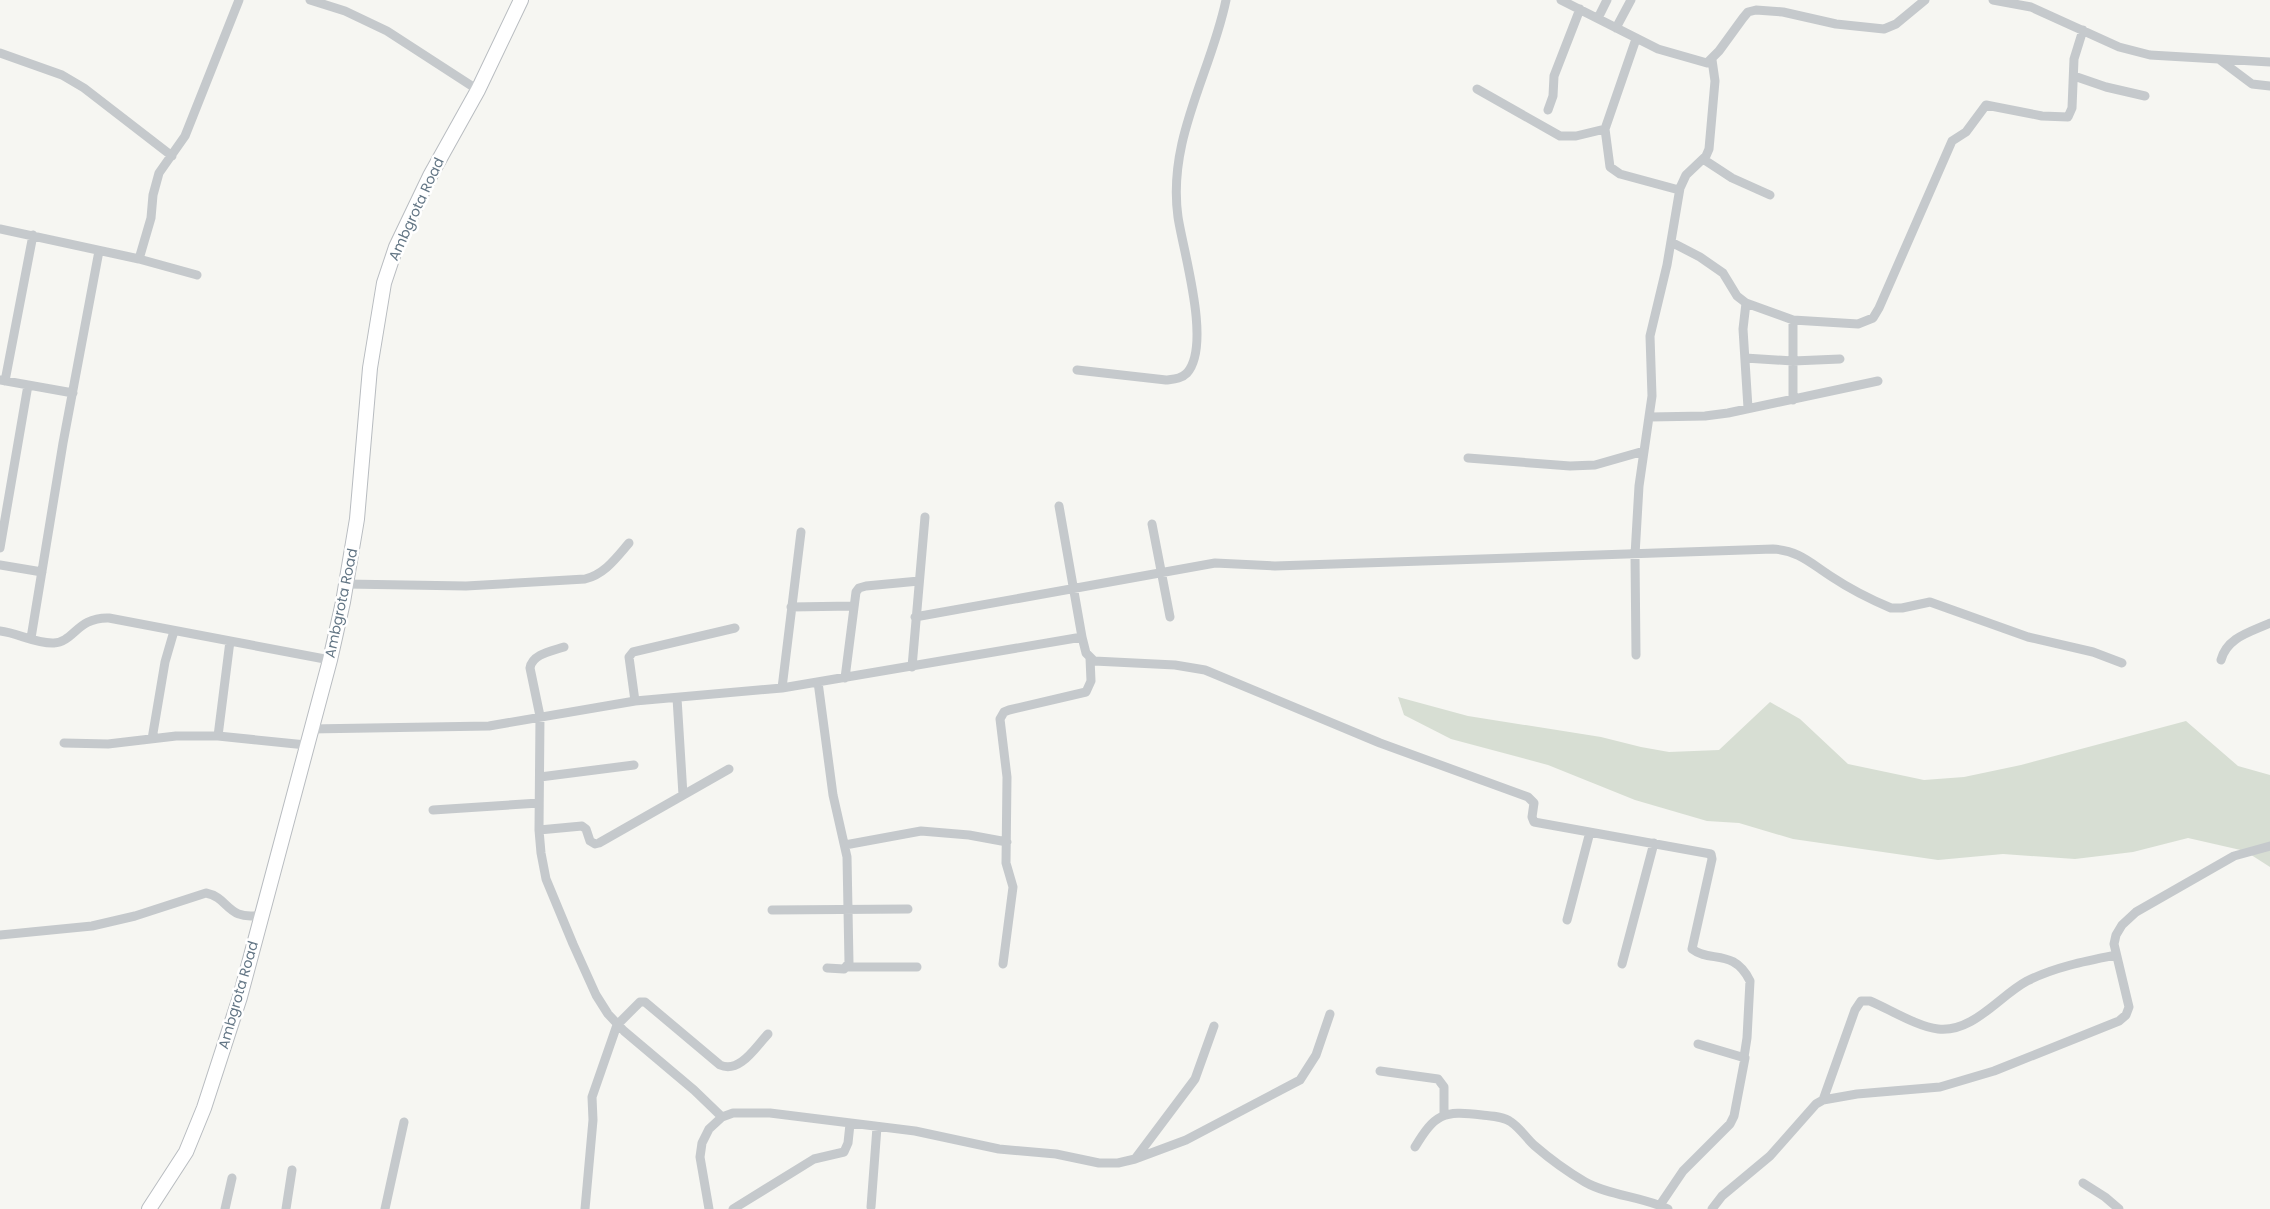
<svg xmlns="http://www.w3.org/2000/svg" width="2270" height="1209" font-family="Poppins,sans-serif">
<rect width="100%" height="100%" fill="#f6f6f2"/>
<!-- green -->
<path fill="#d7ded3" d="M1398,697L1468,716L1601,737L1641,747L1669,752L1719,750L1770,702L1800,719L1848,764L1924,780L1964,777L2021,765L2186,721L2238,766L2270,775V867L2245,851L2188,838L2133,852L2075,859L2003,854L1938,860L1793,839L1739,823L1707,821L1635,800L1548,765L1451,739L1404,715Z"/>
<g fill="none" stroke-linecap="round" stroke-linejoin="round">
<!-- primary casing -->
<g stroke="#b8bcc0" stroke-width="16">
<path id="primary" d="M149,1209L186,1152L204,1108L240,997L330,660L343,602L357,519L370,368L384,283L396,247L430,176L478,90L521,0"/>
</g>
<!-- street -->
<path stroke="#c5c9cc" stroke-width="9" d="M310,0L345,11L387,31L478,90
M1561,0L1658,49L1707,63L1719,51L1743,18L1748,12L1756,10L1783,12L1836,24L1884,29L1896,24L1925,0
M1993,0L2031,7L2119,47L2150,55L2270,62
M1598,18L1607,0
M1616,28L1631,0
M1636,39L1605,129L1610,167L1620,174L1679,190
M0,53L62,75L84,88L172,156
M2220,60L2252,84L2270,86
M2074,76L2106,87L2145,96
M1477,89L1560,136H1576L1605,129
M1548,110L1553,96L1554,76L1580,9
M1703,159L1732,178L1770,195
M0,229L139,259L197,275
M1671,242L1700,257L1723,273L1737,296L1746,303L1793,320L1858,324L1873,318L1879,308L1952,141L1966,132L1986,105L2042,116L2068,117L2072,108L2074,59L2083,30
M139,259L151,218L153,195L159,173L185,136L239,0
M1746,303L1743,329L1748,408
M1793,320V400
M1745,358L1793,361L1840,359
M1077,370L1166,380C1174,379 1181,379 1187,373C1212,345 1183,251 1178,217C1167,139 1211,73 1226,0
M0,380L73,393
M5,381L33,235
M1650,417L1705,416L1728,413L1878,381
M1468,458L1570,466L1595,465L1644,451
M1059,506L1082,637L1086,653L1094,661L1175,665L1205,670L1380,743L1528,797L1534,803L1532,817L1534,822L1711,854L1712,859L1692,949C1710,963 1734,948 1750,981L1747,1038L1744,1057
M1152,524L1170,617
M0,548L28,385
M0,565L42,572
M346,584L466,586L585,579C605,574 616,558 629,543
M791,607L853,606
M915,617L1215,563L1275,566L1773,549C1800,551 1810,563 1832,577C1850,589 1872,600 1891,608H1902L1930,602L2028,637L2093,652L2122,663
M0,631C18,633 36,644 54,643C74,642 77,617 109,618L330,660
M31,638L63,443L99,251
M564,647C552,651 532,654 530,668L540,716L539,830L541,853L546,879L573,944L596,995L608,1014L624,1031L694,1090L722,1117
M1636,655L1635,555L1639,486L1652,396L1650,336L1667,265L1680,188L1686,175L1706,156L1709,149L1715,81L1712,60
M2221,660C2227,637 2251,632 2270,623
M912,667L925,517
M845,678L856,592L859,588L866,586L919,581
M818,682L833,795L847,857L849,963L844,969L827,968
M782,688L801,532
M677,698L683,795
M635,701L629,657L633,652L735,628
M310,729L489,726L635,701L782,688L1082,637
M218,736L230,641
M152,739L165,662L174,631
M64,743L108,744L176,736H218L306,745
M540,777L634,765
M433,810L539,803
M539,830L582,826L586,829L590,841L595,844L599,843L729,769
M845,845L921,831L969,835L1007,842
M772,910L908,909
M1567,920L1590,832
M0,935L92,926L135,916L206,893C230,898 226,921 261,915
M1003,964L1013,887L1006,863L1007,777L1000,719L1004,712L1009,710L1086,692L1091,681L1090,658
M1622,964L1654,843
M847,967H917
M1380,1071L1438,1079L1444,1087V1114
M1823,1100L1855,1010L1861,1001H1870C1889,1009 1918,1027 1938,1029C1973,1033 1999,996 2027,981C2055,967 2086,961 2116,955
M1415,1147C1435,1114 1443,1110 1482,1115C1491,1116 1503,1116 1511,1122C1520,1128 1527,1139 1535,1146C1550,1159 1568,1172 1585,1182C1610,1196 1641,1196 1668,1209
M1135,1159L1195,1079L1214,1026
M2083,1183L2105,1197L2119,1209
M1660,1205L1683,1171L1730,1124L1734,1116L1745,1058L1698,1044
M871,1207L877,1127
M225,1209L232,1178
M286,1209L292,1170
M385,1209L404,1122
M585,1209L593,1120L592,1097L617,1025L640,1002H645L720,1065C740,1074 756,1046 768,1034
M709,1209L700,1157L702,1143L709,1129L722,1117L733,1113H770L915,1131L999,1149L1056,1154L1099,1163H1118L1135,1159L1186,1140L1300,1080L1316,1055L1330,1014
M733,1209L814,1159L844,1152L848,1143L850,1124
M1712,1209L1722,1196L1770,1156L1816,1104L1823,1100L1857,1094L1940,1087L1994,1071L2119,1021L2126,1015L2129,1007L2114,944L2116,935L2122,925L2136,912L2234,856L2270,846"/>
<!-- primary -->
<use href="#primary" stroke="#fff" stroke-width="14"/>
</g>
<g text-anchor="middle" dominant-baseline="central" stroke-width="5" stroke-linejoin="round" paint-order="stroke">
<!-- street labels -->
<g font-size="14" fill="#637685" stroke="#fff">
<text transform="translate(416 209) rotate(-65)">Ambgrota Road</text>
<text transform="translate(341 603) rotate(-78)">Ambgrota Road</text>
<text transform="translate(238 995) rotate(-74)">Ambgrota Road</text>
</g>
</g>
</svg>
